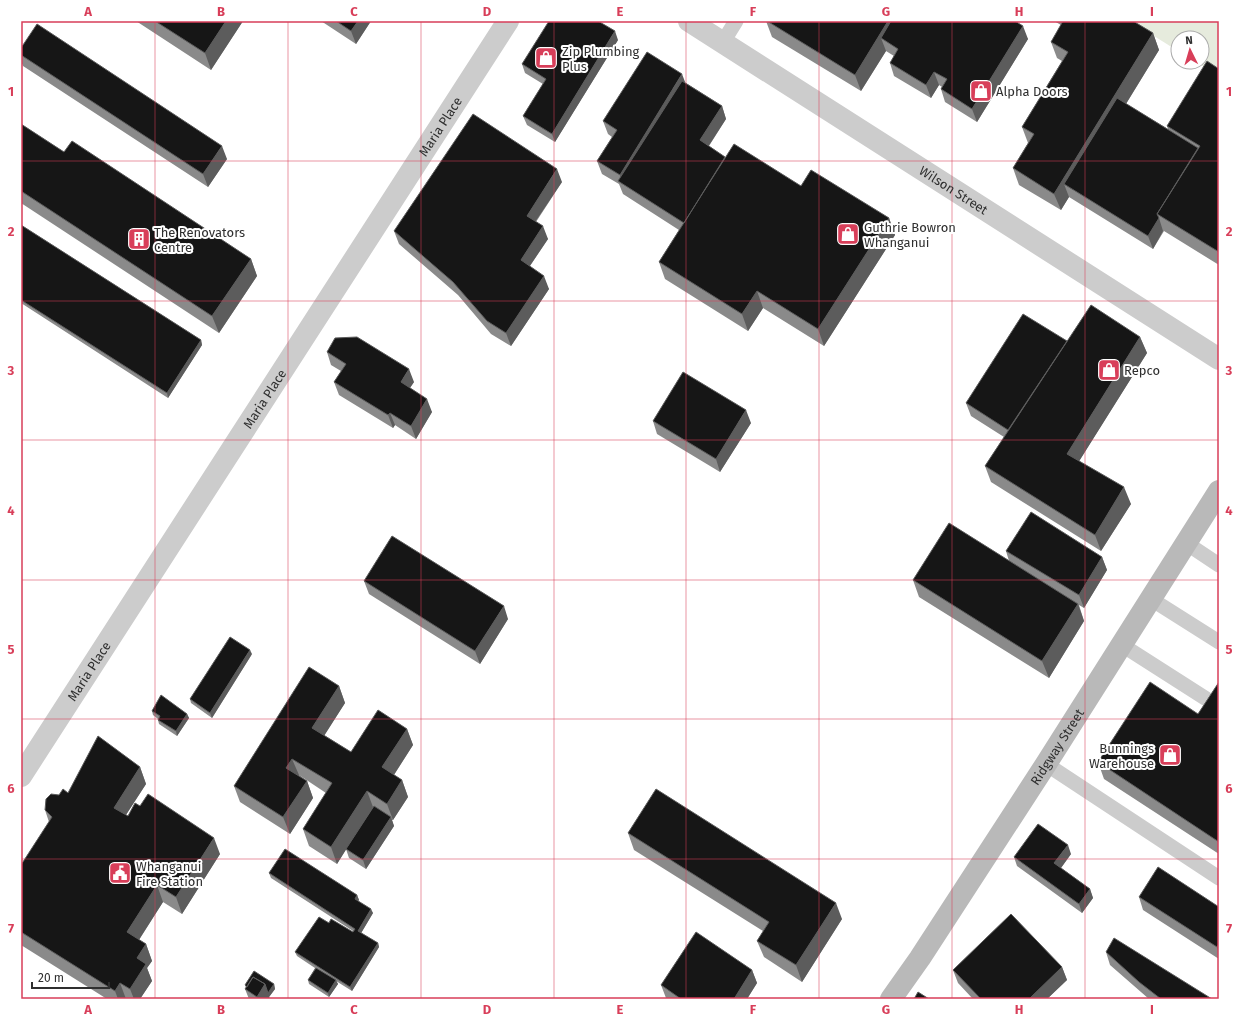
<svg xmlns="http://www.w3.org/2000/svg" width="1240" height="1020" font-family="'Fira Sans',sans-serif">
<rect width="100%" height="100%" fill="#fff"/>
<!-- green -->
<path fill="#e6ebdd" d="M1130,21H1219V76L1196,62H1202V38H1178V51Z"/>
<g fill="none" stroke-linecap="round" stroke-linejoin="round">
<!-- lane -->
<path stroke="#ccc" stroke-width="15" d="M723,42L736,21
M1186,543L1219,565
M1151,599L1219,642
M1122,645L1219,707
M1046,764L1219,878"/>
<!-- street -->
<g stroke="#ccc" stroke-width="22">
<path id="s1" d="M689,21L1219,359"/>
<path id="s2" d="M21,776L508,21"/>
</g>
<!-- secondary -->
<path stroke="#b9b9b9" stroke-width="22" id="s3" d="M891,999L920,958L1046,764L1219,491"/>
</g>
<!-- wall -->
<path fill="#8a8a8a" d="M136,21H243L211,70Z
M321,21H371L356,44Z
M766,21H1015L1028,39L977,122L945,102L941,89L942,87L939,85L931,98L894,76L890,63L894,56L886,51L861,91L772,37Z
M1054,21H1133L1153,33L1159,50L1126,104L1168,129L1167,126L1219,69V265L1164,231L1153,249L1069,197L1061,210L1019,185L1013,168L1028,143L1022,127L1062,61L1057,58L1051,42L1061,25Z
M618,40L555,142L527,125L523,116L543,84L525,73L522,64Z
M21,48L227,159L208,187L23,66L21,61Z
M686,83L722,106L726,119L709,146L725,157L801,186L889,218L895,235L824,346L763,308L748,331L665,279L659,262L679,230L623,194L619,184L602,174L597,161L612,137L608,134L603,121Z
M21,124L64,152L251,259L257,276L219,333L21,203Z
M562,182L536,222L548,239L530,266L549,289L511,346L491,334L458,295L399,244L394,231Z
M21,225L201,340L202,345L168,398L21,303Z
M1140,337L1147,353L1079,461L1131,504L1101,551L991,482L985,466L1004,437L971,416L966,403L1067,341Z
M327,352L414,382L410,388L432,412L416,439L395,425L393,428L339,395L334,382L341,371L331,365Z
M653,421L751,423L720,472L657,434Z
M1006,551L1102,557L1107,570L1084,608L1079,605L1084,621L1049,678L919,597L913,580L1009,561Z
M364,581L508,619L480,664L369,594Z
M252,654L212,718L191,703L190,699Z
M1219,682V854L1104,779L1098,762L1198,714Z
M339,686L345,703L324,735L351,752L407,729L413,745L394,775L402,780L408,797L393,820H392L394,826L366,869L349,858L346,849L337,864L309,846L303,829L326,793L299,775L307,781L313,798L290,834L240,802L234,786Z
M152,711L187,714L189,718L177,736L159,724L158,720V719L153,715Z
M140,767L146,784L126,815L220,854L182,914L163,902L139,940L146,944L152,961L147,968L152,981L140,999H107L21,945V865L49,822L45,810L68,793Z
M628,833L842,919L802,982L764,957L757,941L763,931L634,850Z
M1071,854L1061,868L1090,889L1093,898L1082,913L1017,866L1014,857Z
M269,873L357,895L359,900L358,901L373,913L361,933L378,943L379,947L352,991L336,981L338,984L329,997L309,984L308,980L315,968L297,956L295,952L329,923L353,932V931L271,878Z
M1139,897L1219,907V959L1143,910Z
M1106,952L1212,999H1149L1110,965Z
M1062,967L1067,980L1047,999H973L958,983L953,970Z
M752,970L757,983L747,999H667L666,998L661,985Z
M274,984L275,989L269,997L270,999H249L245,989L246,988L245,985Z"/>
<!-- shaded-wall -->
<path fill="#5c5c5c" d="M226,21H243L211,70L205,53Z
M358,21H371L356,44L351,31Z
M888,21H904L881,38L886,51L861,91L855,75Z
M1023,26L1028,39L977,122L972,109Z
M615,31L618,40L555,142L552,134Z
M1153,33L1159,50L1073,190L1064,184L1069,197L1061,210L1054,194Z
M934,72L939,85L931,98L926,85Z
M682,74L687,87L623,185L620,175Z
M722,106L726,119L704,153L700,140Z
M222,146L227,159L208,187L203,174Z
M557,169L562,182L531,228L527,216Z
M889,218L895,235L824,346L818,329Z
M1159,218L1163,231L1153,249L1148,236Z
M543,226L548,239L525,273L521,260Z
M251,259L257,276L219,333L212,316Z
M544,276L549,289L511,346L506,333Z
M757,291L763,308L748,331L742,314Z
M1140,337L1147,353L1073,471L1067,454Z
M201,340L202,345L168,398L167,393Z
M409,369L414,382L405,395L401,382Z
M427,399L432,412L416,439L411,426Z
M746,410L751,423L720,472L716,459Z
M390,413L395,425L393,428L388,415Z
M1124,487L1131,504L1101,551L1095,535Z
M1102,557L1107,570L1084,608L1079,595Z
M1078,604L1084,621L1049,678L1042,661Z
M504,606L508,619L480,664L475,651Z
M250,650L252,654L212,718L210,713Z
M339,686L345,703L319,744L312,728Z
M187,714L189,718L177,736L176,731Z
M407,729L413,745L388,784L382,767Z
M292,759L299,775L293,785L286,768Z
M140,767L146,784L120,824L114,808Z
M402,780L408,797L393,820L387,804Z
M307,781L313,798L290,834L283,817Z
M367,791L373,807L337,864L331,847Z
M391,817L394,826L366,869L363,860Z
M214,838L220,854L182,914L176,897Z
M1068,845L1071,854L1058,872L1054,863Z
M157,885L163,902L133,949L127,932Z
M1090,889L1093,898L1082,913L1079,904Z
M357,895L359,900L356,903L355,899Z
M836,903L842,919L802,982L796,965Z
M371,909L373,913L360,935L358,931Z
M378,943L379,947L352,991L350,987Z
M146,944L152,961L147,968L152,981L140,999H134L130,989L137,958Z
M1219,944V954L1217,947Z
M1062,967L1067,980L1047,999H1029Z
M752,970L757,983L747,999H734Z
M336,980L338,984L329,997L328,993Z
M120,983L126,999H118L115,991Z
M265,984H274L275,989L269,997L270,999H258L257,997Z"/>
<!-- building -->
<path fill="#161616" stroke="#5c5c5c" d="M155,21H226L205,53Z
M336,21H358L351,31Z
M549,21H598L615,31L552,134L523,116L546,79L522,64Z
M767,21H888L855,75Z
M891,21H1015L1023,26L972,109L941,89L947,79L934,72L926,85L890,63L898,49L881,38Z
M1063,21H1133L1153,33L1054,194L1013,168L1034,134L1022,127L1068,52L1051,42Z
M37,24L222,146L203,174L21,55V48Z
M647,52L682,74L620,175L597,161L617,130L603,121Z
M1207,61L1219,69V252L1157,214L1200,146L1167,126Z
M682,81L722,106L700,140L725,157L684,223L618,181Z
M1117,98L1198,148L1157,214L1159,218L1148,236L1064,184Z
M473,114L557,169L527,216L543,226L521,260L544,276L506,333L487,321L453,282L394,231Z
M21,124L64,152L72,141L251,259L212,316L21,191Z
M734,144L801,186L811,170L889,218L818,329L757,291L742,314L659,262Z
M21,225L201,340L167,393L21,300Z
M1091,305L1140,337L1067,454L1124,487L1095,535L985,466Z
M1023,314L1067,341L1008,430L966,403Z
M357,337L409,369L401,382L427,399L411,426L390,413L388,415L334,382L346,364L327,352L335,338Z
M683,372L746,410L716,459L653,421Z
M1031,512L1102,557L1079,595L1006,551Z
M949,523L1078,604L1042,661L913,580Z
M392,536L504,606L475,651L364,581Z
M230,637L250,650L210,713L190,699Z
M309,667L339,686L312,728L351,752L378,710L407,729L382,767L402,780L387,804L367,791L331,847L303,829L332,783L292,759L286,768L307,781L283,817L234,786Z
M1150,682L1198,714L1219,682V842L1098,762Z
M161,695L187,714L176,731L158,720L160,716L152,711Z
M98,736L140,767L114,808L128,816L135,803L140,806L148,794L214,838L176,897L157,885L127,932L146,944L137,958L146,964L130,989L120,983L115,991L21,932V865L52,817L45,810L46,799L51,794L59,795L63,789L68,793Z
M656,789L836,903L796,965L757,941L769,922L628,833Z
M374,806L391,817L363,860L346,849Z
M1038,824L1068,845L1054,863L1090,889L1079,904L1014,857Z
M285,849L357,895L355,899L371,909L358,931L378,943L350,987L295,952L319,917L329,923L331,919L353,932L355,929L269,873Z
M1158,867L1219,907V944L1217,947L1139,897Z
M1011,914L1062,967L1029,999H981L953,970Z
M696,932L752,970L734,999H681L661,985Z
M1114,938L1212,999H1161L1139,982L1106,952Z
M316,968L336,980L328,993L308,980Z
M254,971L274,984L268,993L265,984L253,977L247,987L245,985Z
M253,977L265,984L257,997L245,989Z
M918,992L929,999H914Z"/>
<!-- grid -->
<path fill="none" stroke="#d83e59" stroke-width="1" stroke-opacity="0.55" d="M155,21V999M288,21V999M421,21V999M554,21V999M686,21V999M819,21V999M952,21V999M1085,21V999M21,161H1219M21,301H1219M21,440H1219M21,580H1219M21,719H1219M21,859H1219"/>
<!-- icons -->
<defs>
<g id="shop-square" transform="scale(1.15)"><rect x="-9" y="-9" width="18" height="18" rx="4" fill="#d83e59" stroke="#fff"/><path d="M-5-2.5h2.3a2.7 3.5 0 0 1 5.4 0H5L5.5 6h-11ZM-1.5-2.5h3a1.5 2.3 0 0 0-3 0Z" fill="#fff"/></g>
<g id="building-square" transform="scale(1.15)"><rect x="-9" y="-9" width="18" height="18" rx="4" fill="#d83e59" stroke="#fff"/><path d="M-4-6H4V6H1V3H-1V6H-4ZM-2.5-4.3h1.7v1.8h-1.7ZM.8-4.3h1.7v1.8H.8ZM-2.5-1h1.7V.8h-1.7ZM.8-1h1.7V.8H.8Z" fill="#fff"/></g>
<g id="civic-square" transform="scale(1.15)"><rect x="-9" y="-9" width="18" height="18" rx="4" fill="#d83e59" stroke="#fff"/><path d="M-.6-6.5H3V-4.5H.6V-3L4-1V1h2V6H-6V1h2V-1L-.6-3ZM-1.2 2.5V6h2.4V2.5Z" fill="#fff"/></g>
</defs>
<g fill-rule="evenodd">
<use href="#shop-square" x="546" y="58"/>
<use href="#shop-square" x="981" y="91"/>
<use href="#shop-square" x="848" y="234"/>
<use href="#building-square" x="139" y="239"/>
<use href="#shop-square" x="1109" y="370"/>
<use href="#shop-square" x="1170" y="755"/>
<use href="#civic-square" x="120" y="873"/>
</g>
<g text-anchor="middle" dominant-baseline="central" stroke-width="4" stroke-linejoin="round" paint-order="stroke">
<!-- poi labels -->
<g font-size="13" fill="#2f2f2f" stroke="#fff" text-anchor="start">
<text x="562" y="51">Zip Plumbing<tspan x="562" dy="15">Plus</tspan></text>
<text x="996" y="91">Alpha Doors</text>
<text x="864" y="227">Guthrie Bowron<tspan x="864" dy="15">Whanganui</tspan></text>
<text x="154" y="232">The Renovators<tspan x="154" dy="15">Centre</tspan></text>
<text x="1124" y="370">Repco</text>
<text x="1154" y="748" text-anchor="end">Bunnings<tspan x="1154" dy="15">Warehouse</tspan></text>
<text x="136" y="866">Whanganui<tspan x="136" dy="15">Fire Station</tspan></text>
</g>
<!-- street labels -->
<g font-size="13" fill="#2f2f2f" stroke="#fff">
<text stroke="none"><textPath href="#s2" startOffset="773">Maria Place</textPath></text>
<text stroke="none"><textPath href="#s1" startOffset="314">Wilson Street</textPath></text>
<text stroke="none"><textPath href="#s2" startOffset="449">Maria Place</textPath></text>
<text stroke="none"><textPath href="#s2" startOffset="125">Maria Place</textPath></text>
<text stroke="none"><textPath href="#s3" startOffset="302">Ridgway Street</textPath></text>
</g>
</g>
<!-- border -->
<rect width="1240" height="1020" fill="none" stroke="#ffffff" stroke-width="44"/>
<!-- north arrow -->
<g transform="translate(1190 50) rotate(355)"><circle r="19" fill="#ffffff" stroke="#acacac"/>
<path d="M0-3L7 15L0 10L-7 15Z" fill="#d83e59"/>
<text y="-6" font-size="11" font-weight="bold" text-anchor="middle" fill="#2f2f2f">N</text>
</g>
<!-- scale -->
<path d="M32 982v6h77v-6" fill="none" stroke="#2f2f2f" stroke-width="2"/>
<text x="38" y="982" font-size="12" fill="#2f2f2f" stroke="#ffffff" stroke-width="3" paint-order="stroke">20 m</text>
<rect x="22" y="22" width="1196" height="976" fill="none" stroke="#d83e59" stroke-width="1.5"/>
<g font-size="13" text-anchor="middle" font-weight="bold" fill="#d83e59">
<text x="88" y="16">A</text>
<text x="221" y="16">B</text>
<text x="354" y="16">C</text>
<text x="487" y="16">D</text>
<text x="620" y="16">E</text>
<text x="753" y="16">F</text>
<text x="886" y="16">G</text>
<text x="1019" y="16">H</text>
<text x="1152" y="16">I</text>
<text x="11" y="96">1</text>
<text x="1229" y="96">1</text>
<text x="11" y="236">2</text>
<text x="1229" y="236">2</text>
<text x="11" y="375">3</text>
<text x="1229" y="375">3</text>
<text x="11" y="515">4</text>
<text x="1229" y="515">4</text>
<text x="11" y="654">5</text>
<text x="1229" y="654">5</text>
<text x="11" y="793">6</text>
<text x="1229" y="793">6</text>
<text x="11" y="933">7</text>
<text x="1229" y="933">7</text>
<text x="88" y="1014">A</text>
<text x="221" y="1014">B</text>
<text x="354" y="1014">C</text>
<text x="487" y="1014">D</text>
<text x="620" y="1014">E</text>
<text x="753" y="1014">F</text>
<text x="886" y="1014">G</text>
<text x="1019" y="1014">H</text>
<text x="1152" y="1014">I</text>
</g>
</svg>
